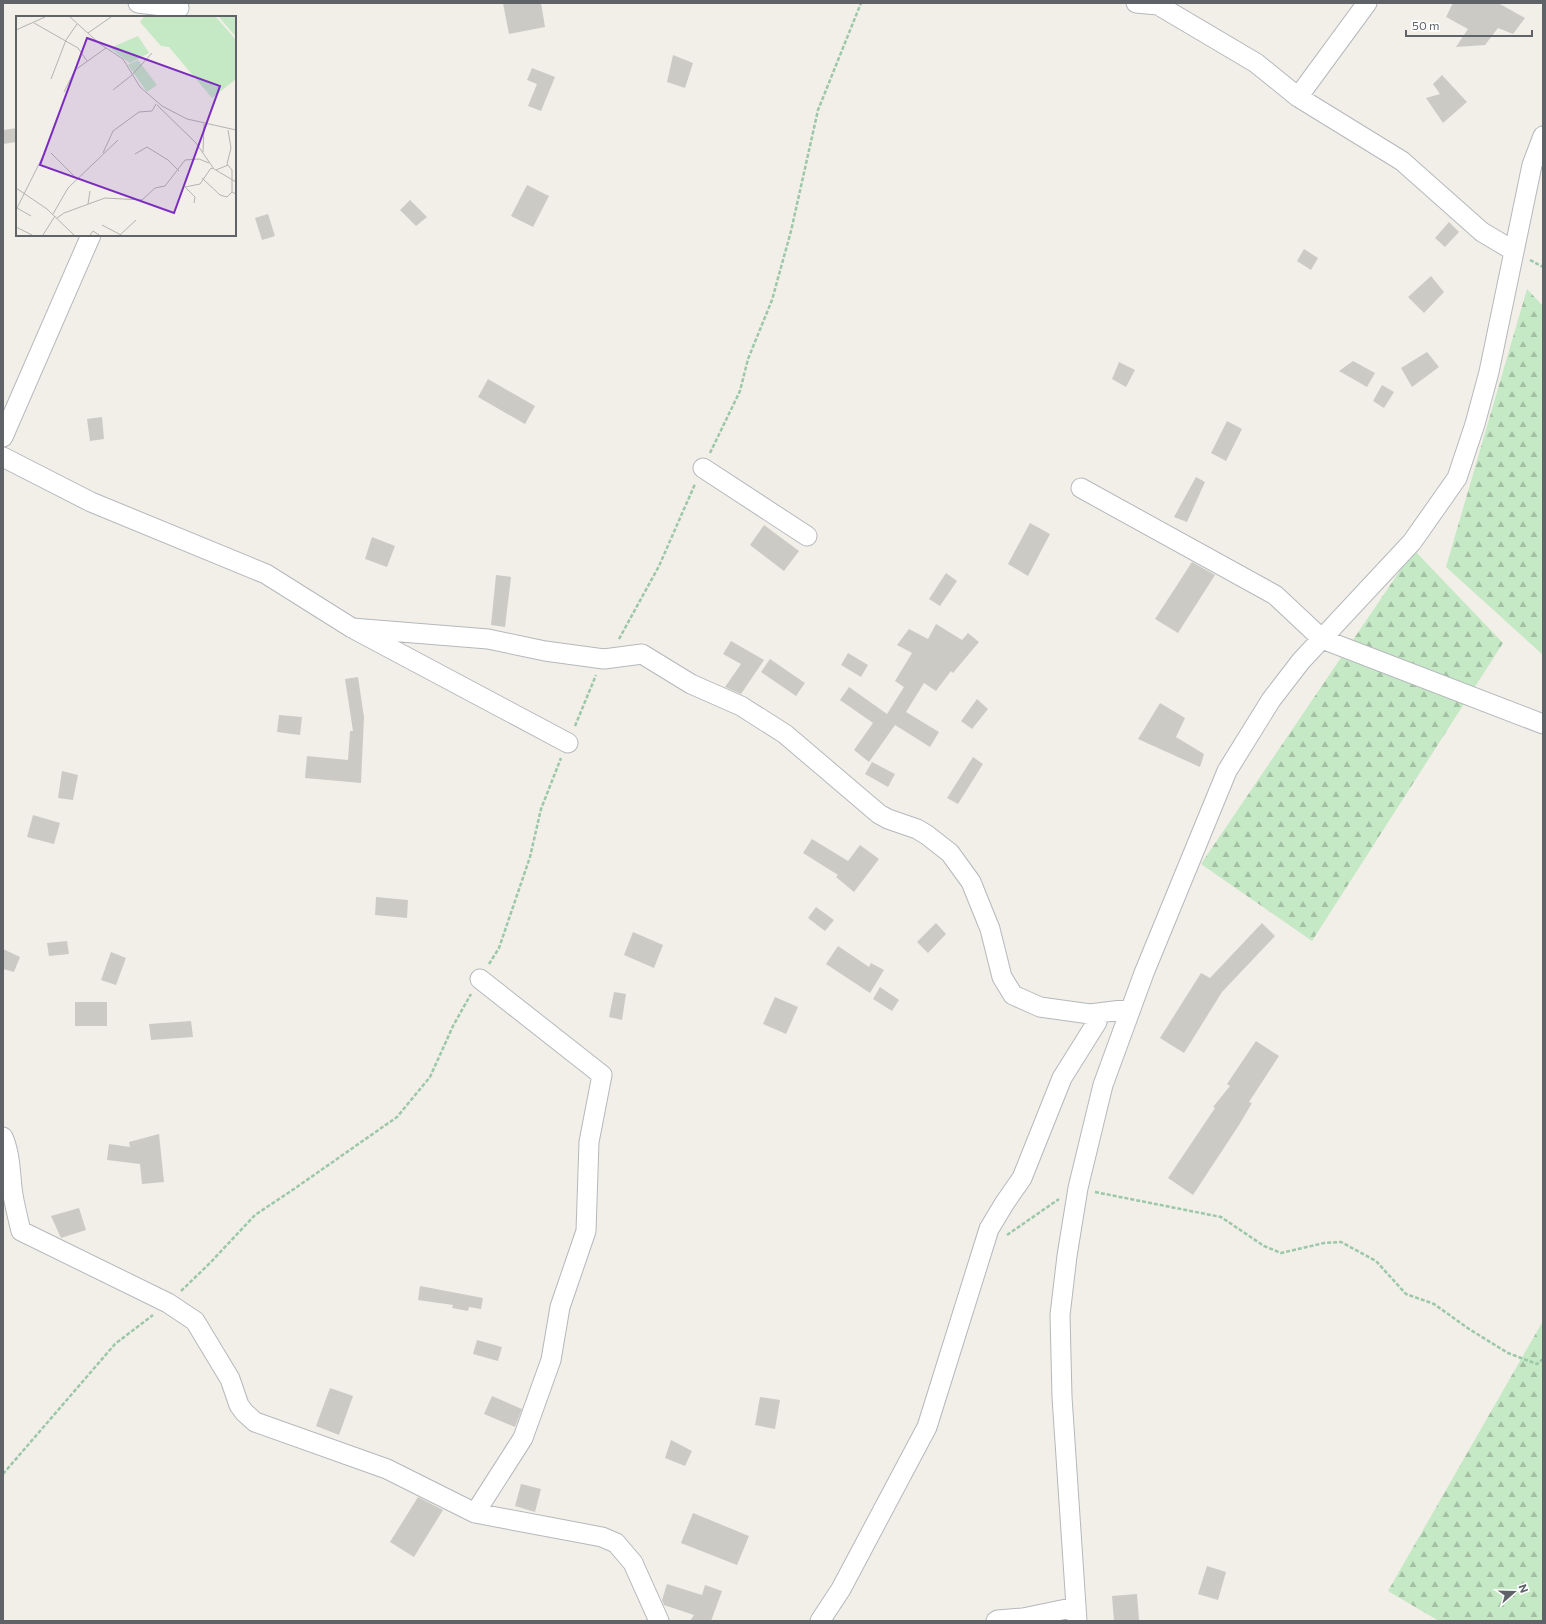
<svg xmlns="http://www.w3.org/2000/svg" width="1546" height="1624" font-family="Commissioner,sans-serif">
<defs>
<pattern id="forest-firs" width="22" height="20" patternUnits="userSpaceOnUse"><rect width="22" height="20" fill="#c5e8c5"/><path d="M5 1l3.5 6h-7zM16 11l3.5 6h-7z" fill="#a3c0a4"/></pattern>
</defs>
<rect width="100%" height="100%" fill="#f1efe8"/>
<!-- forest -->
<path fill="url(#forest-firs)" d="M1527,289L1543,306V655L1446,567Z
M1414,550L1503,643L1312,941L1201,864Z
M1543,1321V1621H1439L1388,1591Z"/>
<!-- building -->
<path fill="#cccac5" d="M503,3H541L545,27L509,34Z
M1453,3H1498L1525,18L1513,34L1498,28L1485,45L1456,47L1468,29L1446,17Z
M673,55L693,63L685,88L667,82Z
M532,68L555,77L541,111L528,106L537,84L527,80Z
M1442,75L1467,102L1443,123L1426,98L1440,94L1433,84Z
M17,128V142L3,144V130Z
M527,185L549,196L533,227L511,216Z
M410,200L427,217L416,226L400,210Z
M268,214L275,236L262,240L255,218Z
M1449,222L1459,232L1445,247L1435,238Z
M1304,249L1318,258L1311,270L1297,261Z
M1431,276L1444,292L1424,313L1408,297Z
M1427,352L1439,367L1412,387L1401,368Z
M1353,361L1375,373L1367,387L1339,371Z
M1119,362L1135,370L1126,387L1112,379Z
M488,379L535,406L525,424L478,397Z
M1382,385L1394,392L1384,408L1373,401Z
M102,417L104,439L90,441L87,419Z
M1227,421L1242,429L1226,461L1211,453Z
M1196,477L1205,482L1187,522L1174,517Z
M1030,523L1050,534L1028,576L1008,564Z
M764,525L799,551L784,571L750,545Z
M372,537L395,546L387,567L365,559Z
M1192,562L1215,575L1178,633L1155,619Z
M946,573L957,581L940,606L929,599Z
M496,575L511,577L505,627L491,625Z
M936,624L962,640L968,633L979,642L953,673L951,671L936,691L924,683L906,712L939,732L930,747L895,725L869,762L854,750L873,723L840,700L849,687L887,714L904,687L895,681L912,653L897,645L909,629L928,639Z
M731,641L764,660L741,694L725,687L741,664L723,654Z
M848,653L868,665L861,677L841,665Z
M770,659L805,683L796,696L761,672Z
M358,677L364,717L361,783L305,778L307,756L348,760L350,731H353L345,679Z
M977,699L988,709L972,729L961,721Z
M1160,703L1185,718L1176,737L1204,754L1200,767L1138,739Z
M279,715L302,717L300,735L277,732Z
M973,757L983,764L958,804L947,798Z
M872,762L895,774L888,787L865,774Z
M62,771L78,775L73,800L58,798Z
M33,815L60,823L54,844L27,837Z
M812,839L848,861L860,845L879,859L854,892L836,877L838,875L803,853Z
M376,897L408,900L407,918L375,915Z
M816,907L834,920L825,931L808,918Z
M936,923L946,934L928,953L917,942Z
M1262,923L1275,936L1222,992L1184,1053L1160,1038L1201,973L1210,978Z
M633,932L663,945L654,968L624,955Z
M67,941L69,954L49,956L47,943Z
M838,946L869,967L871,963L884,970L870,993L826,964Z
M3,949L20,957L14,972L3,969Z
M111,952L126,958L116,985L101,980Z
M880,987L899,1000L892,1011L873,999Z
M614,992L626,994L622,1020L609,1017Z
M775,997L798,1007L786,1034L763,1024Z
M75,1002H107V1026H75Z
M191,1021L193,1037L151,1040L149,1024Z
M1256,1041L1279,1056L1249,1102L1252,1103L1239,1125L1193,1195L1168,1178L1215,1108L1213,1107L1230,1086L1227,1084Z
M159,1134L164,1182L142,1184L140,1164L107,1160L109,1144L130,1147L129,1142Z
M79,1208L86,1230L61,1238L51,1216Z
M420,1286L483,1298L481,1309L469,1307L468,1311L452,1308L453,1305L418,1300Z
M477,1340L502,1347L498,1361L473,1354Z
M330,1388L353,1396L339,1435L316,1426Z
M492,1396L522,1409L515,1427L484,1414Z
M760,1397L780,1400L775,1429L755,1425Z
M671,1440L692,1451L685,1466L665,1458Z
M521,1484L541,1489L535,1512L515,1506Z
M418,1497L443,1510L414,1557L390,1542Z
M693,1513L749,1536L737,1565L681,1543Z
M1207,1566L1226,1572L1218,1600L1198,1594Z
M667,1584L702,1595L705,1585L722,1591L711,1621H690L694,1615L664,1605L662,1600Z
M1137,1594L1139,1620L1114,1621L1112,1596Z"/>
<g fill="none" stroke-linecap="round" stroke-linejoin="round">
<!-- street casing -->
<g stroke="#b5b8bc" stroke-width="21">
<path id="street" d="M138,3L179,8
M1136,3L1158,5L1256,63L1298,97L1402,161L1482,232L1514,251
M1298,97L1367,3
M3,437L91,235
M3,457L91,502L266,574L352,628L568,743
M703,468L807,536
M1081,488L1275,595L1322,639L1543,724
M352,628L488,639L545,651L604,659L642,654L691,684L741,706L785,734L879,814L888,819L917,829L927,835L950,853L971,882L990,929L1002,977L1013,995L1040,1007L1090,1014L1130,1009
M3,1137C11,1155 10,1175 13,1195C15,1207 18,1219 21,1231L168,1303L195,1321L230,1379L239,1405L244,1412L255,1422L387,1469L475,1513L602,1537L616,1543L633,1563L659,1621
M475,1513L523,1438L551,1360L560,1307L586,1231L589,1142L602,1075L480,979
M820,1621L841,1589L927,1427L989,1229L1004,1204L1022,1178L1062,1078L1097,1022
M996,1621L998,1620L1023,1618L1076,1607
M1077,1621L1062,1397L1060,1315L1067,1256L1078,1188L1103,1085L1144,973L1227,771L1271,700L1301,661L1412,542L1457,478L1475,424L1489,372L1532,165L1543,136"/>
</g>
<!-- path -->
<path stroke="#9cc7a9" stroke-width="2.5" stroke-dasharray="4 2" stroke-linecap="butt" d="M1530,260L1543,267
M710,453L740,391L748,359L772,300L791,231L818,110L861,3
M619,639L659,566L695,484
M575,726L596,675
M489,964L499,948L530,857L541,809L561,758
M1095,1192L1221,1217L1264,1246L1281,1253L1324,1243L1341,1242L1376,1261L1406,1294L1434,1304L1469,1329L1508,1353L1537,1364L1543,1359
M1007,1235L1059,1199
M181,1291L210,1263L255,1215L294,1189L397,1117L430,1077L453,1026L471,994
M3,1474L115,1344L153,1315"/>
<!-- street -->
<use href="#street" stroke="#fff" stroke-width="19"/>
</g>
<!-- overview -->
<g transform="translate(16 16)">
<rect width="220" height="220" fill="#f1efe8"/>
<path d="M128,1H200L220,24V63L196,82L153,31L145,30L124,6ZM122,20L133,37L114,47L94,32ZM122,44L141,69L131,76L112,49Z" fill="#c5e8c5"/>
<path d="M203,1H220V21Z" fill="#c5e8c5"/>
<path fill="none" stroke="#b3b3b1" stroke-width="1" d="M54,1L84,28L107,43L124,71L146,90L171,103L220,114M18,7L62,32L71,45M0,14L29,1M72,17L95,1M35,63L50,24L61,8M97,74L116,59L136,37M48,76L59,54L90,32M141,89L180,127L198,153L220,166M212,114L215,132L211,148L216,154V176M187,136L188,108M35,137L61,163M87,137L97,115L123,96L136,95L140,88M119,138L131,131L152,144L163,155M200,154L212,149M186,162L204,179L211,181L216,176L220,178M0,172L31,193L58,219M178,187L179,181L169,171L184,168L195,152L197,153M72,188L74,175M1,192L15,200M0,194L30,134M37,198L52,172L102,124M41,202L48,197L89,182L126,184L139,172L149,170L169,144L183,143L193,147M86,209L105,219M0,211L16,219M27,219L39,200M74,219L77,215L83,219M104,219L120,204"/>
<path fill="#7b2cbf" fill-opacity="0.15" stroke="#7b2cbf" stroke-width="2" d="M71,22L204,70L158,197L24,149Z"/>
<rect width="220" height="220" fill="none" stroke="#5f6368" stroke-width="2"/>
</g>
<!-- border -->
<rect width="1546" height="1624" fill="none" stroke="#5f6368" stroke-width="8"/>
<!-- north arrow -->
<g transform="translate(1514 1592) rotate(70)" stroke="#ffffff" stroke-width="3" paint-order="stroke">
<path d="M0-3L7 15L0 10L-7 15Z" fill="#5f6368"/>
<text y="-6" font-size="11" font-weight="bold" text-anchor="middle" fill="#5f6368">N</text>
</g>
<!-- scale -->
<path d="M1406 30v6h126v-6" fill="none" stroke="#5f6368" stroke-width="2"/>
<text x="1412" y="30" font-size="12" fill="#5f6368" stroke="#ffffff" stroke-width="3" paint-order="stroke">50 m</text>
</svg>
